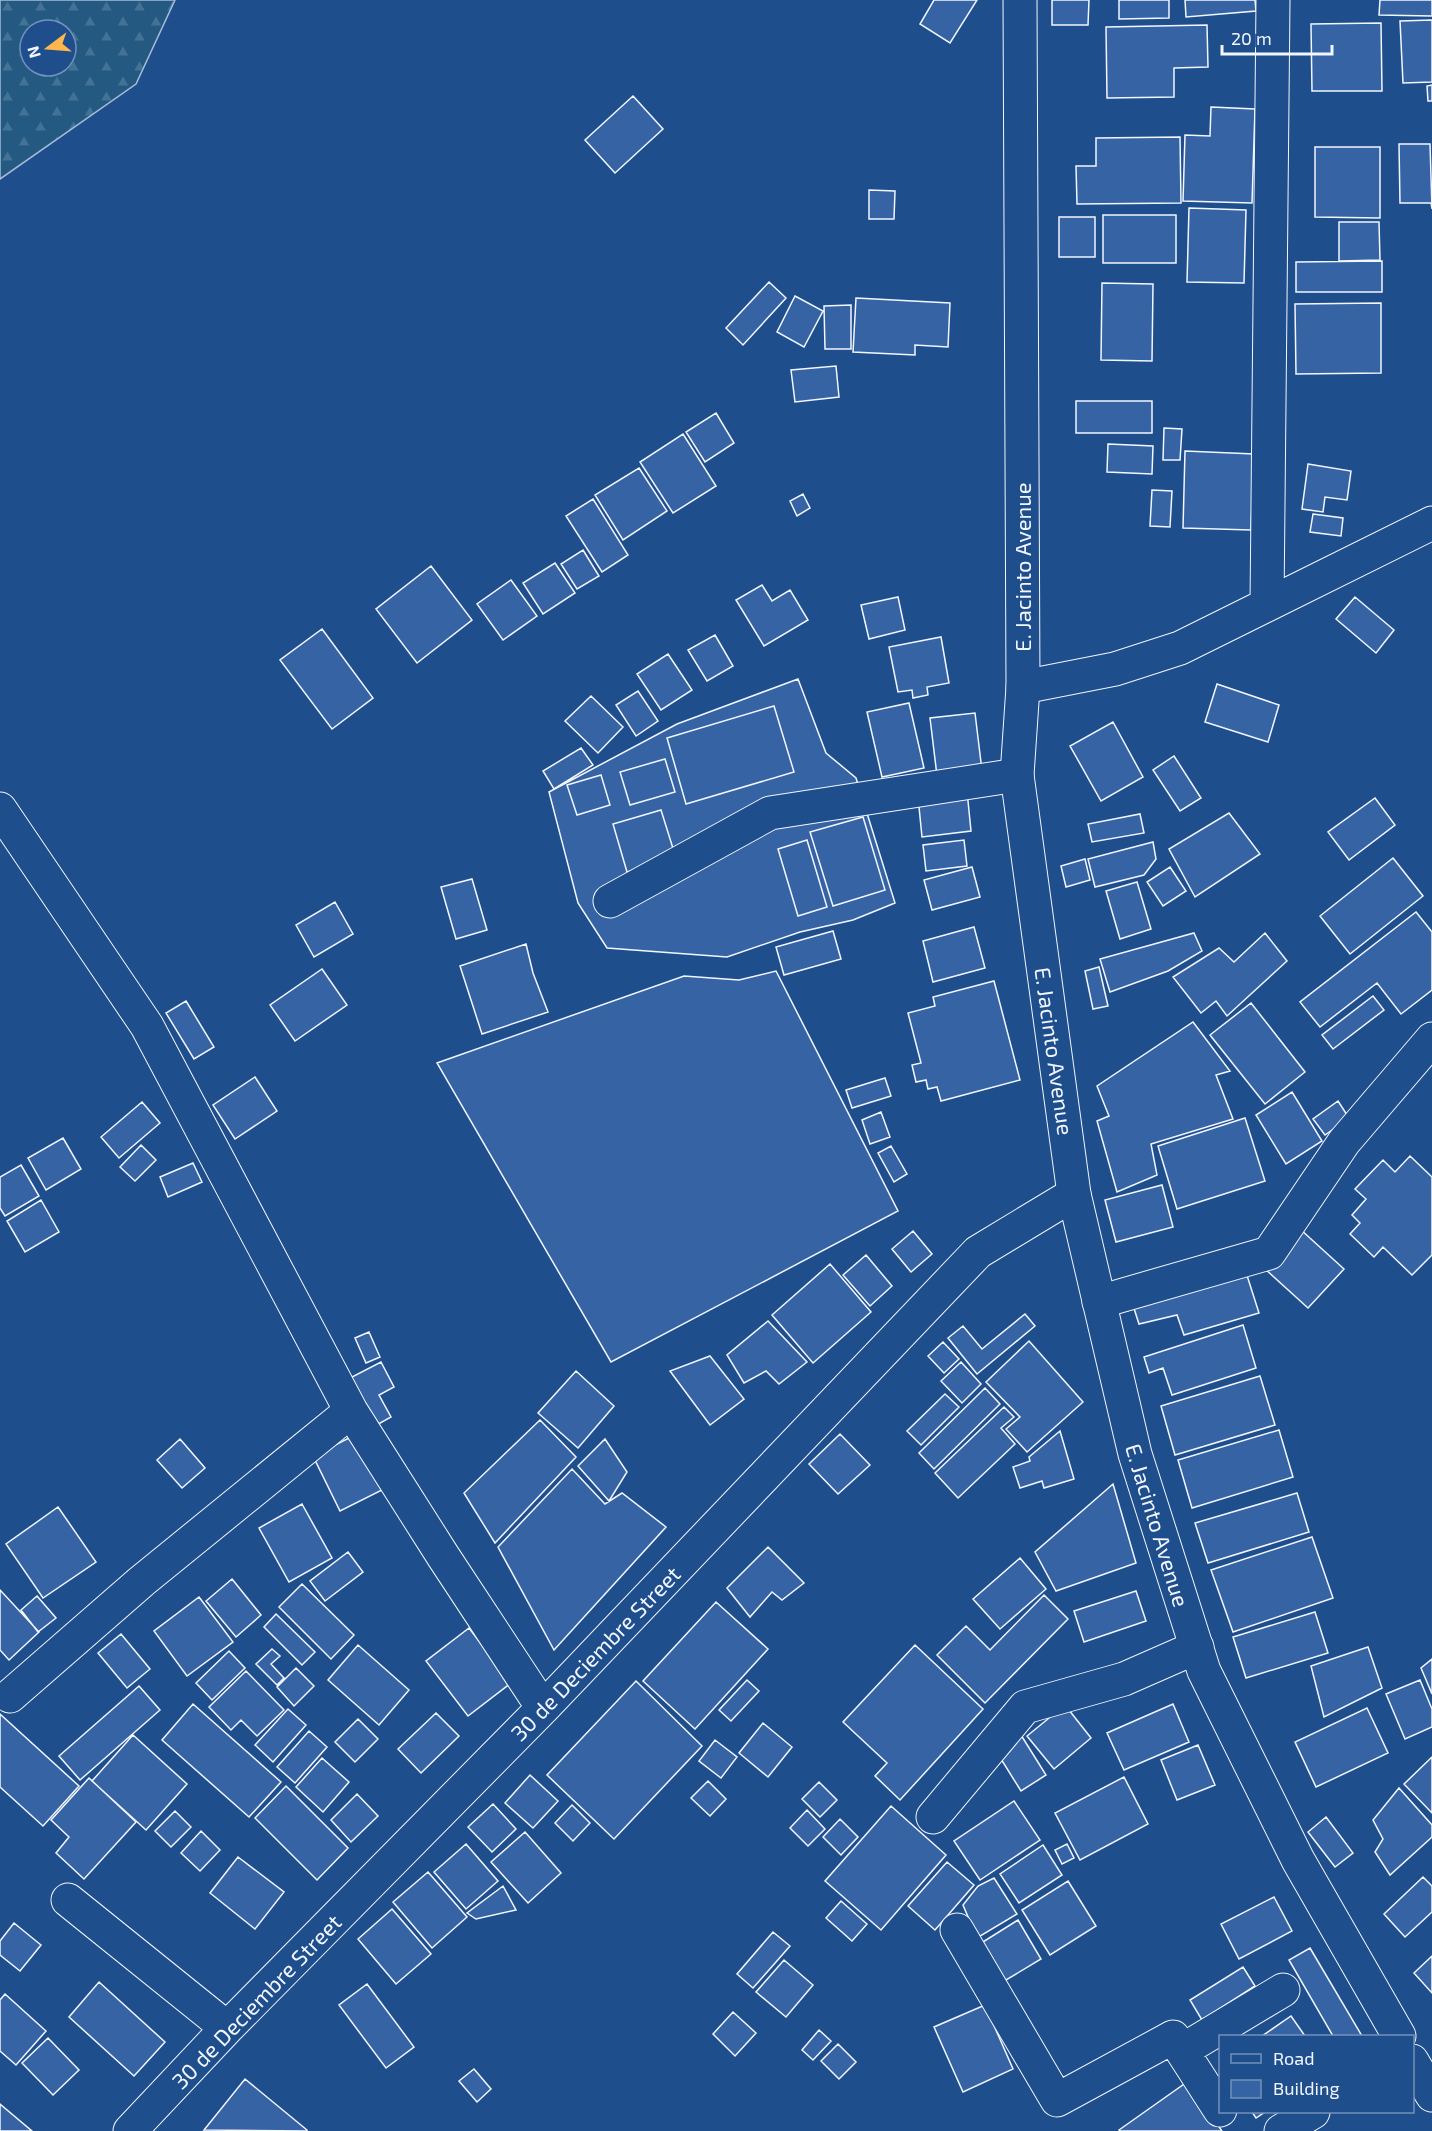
<svg xmlns="http://www.w3.org/2000/svg" width="1432" height="2131" font-family="'Exo 2',sans-serif">
<defs>
<pattern id="forest-firs" width="22" height="20" patternUnits="userSpaceOnUse" patternTransform="scale(1.5)"><rect width="22" height="20" fill="#245a82"/><path d="M5 1l3.5 6h-7zM16 11l3.5 6h-7z" fill="#447295"/></pattern>
</defs>
<rect width="100%" height="100%" fill="#1f4e8c"/>
<!-- forest -->
<path fill="url(#forest-firs)" stroke="#a8bbd7" stroke-width="1.5" fill-rule="evenodd" d="M0,0H175L136,84L0,179ZM30,30H66V66H30Z"/>
<!-- building -->
<path fill="#3563a3" stroke="#f2f6ff" stroke-width="1.5" d="M934,0H977L950,43L920,24Z
M1052,0H1089L1088,25H1052Z
M1119,0H1169V18L1119,19Z
M1185,0H1255L1256,11L1186,17Z
M1380,0H1432V16L1379,15Z
M1432,20V82L1403,83L1400,21Z
M1381,23L1382,91H1312L1311,24Z
M1207,25L1208,67L1174,68V97L1107,98L1106,27Z
M1432,85V101H1428L1427,86Z
M633,96L663,129L615,173L585,140Z
M1211,107L1255,109L1252,203L1183,201L1185,135L1210,136Z
M1180,137L1181,203L1077,204L1076,166H1096V138Z
M1399,144H1430L1432,209L1431,203H1400Z
M1315,147H1380V218L1315,217Z
M869,190L895,191L894,219H869Z
M1189,208L1246,210L1244,283L1187,282Z
M1103,215H1176V263H1103Z
M1059,217H1095V257H1059Z
M1339,222H1379L1380,260L1339,261Z
M1382,261V292H1296V262Z
M769,282L786,298L743,345L726,328Z
M1102,283L1153,284L1152,361L1101,360Z
M795,296L823,311L804,347L777,332Z
M856,298L950,303L948,347L915,345V355L853,352Z
M1381,303V373L1296,374L1295,304Z
M851,305V349H825L824,306Z
M836,366L839,397L795,402L791,370Z
M1076,401H1152V433H1076Z
M716,413L734,443L705,462L686,432Z
M1164,428L1182,429L1180,460H1163Z
M683,434L716,486L673,513L640,462Z
M1108,444L1153,446L1152,474L1107,472Z
M1185,451L1254,454L1251,530L1183,528Z
M1308,464L1351,471L1347,500L1325,497L1323,512L1302,509Z
M639,468L667,511L623,540L595,495Z
M1152,490L1172,491L1170,527L1150,526Z
M803,494L810,508L797,516L790,501Z
M593,499L628,555L602,572L566,516Z
M1313,514L1343,518L1341,536L1310,532Z
M583,550L599,576L577,589L561,564Z
M555,563L575,593L543,614L523,583Z
M431,566L472,620L417,663L376,609Z
M511,580L537,616L503,640L477,604Z
M762,585L772,601L790,590L808,620L764,646L736,600Z
M898,597L905,630L869,639L861,605Z
M1355,597L1394,630L1376,653L1336,619Z
M322,629L373,698L332,729L280,660Z
M715,635L733,666L707,681L688,650Z
M941,637L949,683L927,687L928,695L913,698L912,690L898,692L889,647Z
M668,654L692,690L661,710L637,674Z
M798,679L826,753L856,778L895,903L853,920L800,932L727,957L607,948L578,903L549,792L677,724Z
M1217,684L1279,705L1268,742L1205,722Z
M638,691L658,721L636,736L616,705Z
M591,696L623,727L598,753L565,721Z
M909,703L924,768L882,777L867,712Z
M774,706L794,772L686,804L667,738Z
M975,713L983,779L938,784L930,718Z
M1113,722L1143,777L1101,801L1070,746Z
M581,748L593,765L554,789L543,771Z
M1174,756L1201,798L1180,811L1153,770Z
M665,759L675,792L630,805L620,772Z
M601,775L610,805L577,815L567,785Z
M967,791L971,831L922,837L918,797Z
M1375,798L1395,825L1349,860L1328,832Z
M661,810L676,858L627,872L613,824Z
M1229,813L1260,854L1195,897L1169,849Z
M1140,814L1144,833L1092,842L1088,824Z
M863,817L885,890L833,906L810,832Z
M807,840L827,907L798,916L778,849Z
M964,840L967,866L926,871L923,845Z
M1153,842L1156,859L1144,875L1095,887L1088,859Z
M1393,858L1423,896L1350,954L1320,916Z
M1085,859L1090,880L1066,887L1061,866Z
M972,867L980,897L932,910L924,880Z
M1170,867L1186,891L1163,906L1147,882Z
M472,879L487,930L456,939L441,887Z
M1137,882L1151,929L1120,939L1106,891Z
M335,902L353,934L314,957L296,925Z
M1416,912L1432,932V990L1401,1014L1377,983L1320,1027L1300,1002Z
M974,927L985,968L933,982L923,941Z
M833,931L841,959L784,975L776,947Z
M1194,933L1202,951L1168,971L1110,992L1100,959Z
M1265,933L1287,961L1227,1016L1216,1001L1201,1013L1173,977L1219,948L1234,962Z
M526,944L533,973L548,1012L482,1034L460,966Z
M1099,967L1108,1006L1093,1009L1085,971Z
M322,969L347,1005L295,1041L270,1005Z
M776,971L898,1211L611,1362L437,1063L684,976L739,980Z
M994,981L1020,1080L941,1101L937,1087L928,1089L926,1080L916,1082L912,1065L921,1063L908,1013L935,1006L933,997Z
M1373,996L1384,1010L1333,1049L1322,1035Z
M186,1001L214,1047L194,1059L166,1013Z
M1251,1003L1305,1072L1265,1104L1210,1035Z
M1193,1022L1230,1071L1216,1075L1233,1119L1151,1144L1157,1175L1117,1192L1097,1121L1109,1116L1097,1086Z
M255,1077L277,1111L235,1139L213,1105Z
M885,1078L891,1096L852,1108L846,1090Z
M1292,1092L1322,1141L1286,1164L1256,1115Z
M1338,1101L1349,1118L1325,1135L1313,1119Z
M142,1102L160,1123L119,1158L101,1137Z
M881,1112L890,1137L870,1144L862,1120Z
M1245,1118L1265,1181L1177,1209L1158,1146Z
M63,1138L81,1169L46,1190L28,1158Z
M141,1145L156,1160L135,1181L120,1167Z
M891,1146L907,1174L894,1182L878,1153Z
M1410,1156L1432,1177V1255L1412,1275L1383,1247L1374,1257L1350,1234L1360,1223L1352,1215L1366,1199L1355,1189L1383,1160L1395,1172Z
M193,1163L202,1182L168,1197L160,1177Z
M21,1165L39,1196L5,1216L0,1208V1177Z
M1162,1185L1173,1227L1116,1242L1105,1200Z
M41,1200L59,1232L25,1252L7,1221Z
M1300,1229L1344,1269L1308,1308L1264,1268Z
M913,1231L932,1254L911,1272L892,1249Z
M866,1255L892,1286L870,1306L843,1275Z
M830,1264L871,1312L813,1363L772,1315Z
M1244,1266L1259,1313L1184,1335L1177,1315L1139,1324L1131,1299Z
M1025,1314L1035,1326L977,1374L948,1338L963,1326L982,1349Z
M768,1321L807,1362L779,1384L766,1371L744,1383L727,1355Z
M1243,1325L1256,1368L1172,1395L1163,1368L1149,1373L1144,1357Z
M369,1332L380,1357L366,1363L355,1338Z
M1029,1341L1083,1402L1027,1452L1006,1429L1020,1417L986,1382Z
M943,1342L959,1359L944,1373L928,1356Z
M710,1356L744,1399L710,1425L670,1371Z
M381,1362L394,1387L379,1395L391,1417L375,1426L350,1378Z
M961,1362L981,1384L962,1403L941,1381Z
M576,1371L614,1406L578,1448L538,1413Z
M1260,1376L1275,1425L1175,1455L1161,1406Z
M985,1388L1000,1404L934,1469L919,1453Z
M945,1394L959,1407L921,1445L907,1431Z
M1004,1407L1014,1417L1001,1428L1015,1444L958,1498L935,1473Z
M540,1420L576,1457L495,1543L464,1493Z
M1279,1430L1293,1477L1192,1508L1178,1460Z
M1060,1431L1074,1479L1044,1488L1042,1481L1020,1488L1013,1467L1030,1461L1029,1457Z
M359,1433L386,1488L340,1511L313,1456Z
M840,1434L870,1465L838,1494L809,1464Z
M180,1439L205,1468L182,1488L157,1460Z
M605,1439L627,1472L609,1501L578,1466Z
M572,1469L605,1504L622,1493L666,1527L554,1650L498,1547Z
M1113,1484L1136,1563L1056,1591L1035,1552Z
M1297,1493L1309,1532L1208,1563L1195,1523Z
M302,1504L332,1558L289,1582L259,1528Z
M58,1507L96,1562L43,1598L6,1544Z
M1312,1537L1333,1598L1233,1632L1211,1570Z
M768,1547L804,1583L782,1600L772,1592L750,1617L727,1588Z
M348,1552L363,1572L325,1601L310,1581Z
M1020,1558L1046,1589L1000,1629L973,1599Z
M232,1579L261,1615L236,1637L206,1601Z
M302,1584L354,1635L331,1659L279,1607Z
M0,1590L39,1632L9,1660L0,1650Z
M1136,1591L1146,1621L1084,1642L1074,1611Z
M1044,1595L1068,1619L985,1703L937,1655L966,1626L990,1650Z
M37,1596L56,1618L38,1632L21,1610Z
M199,1597L233,1642L187,1676L154,1631Z
M716,1602L768,1649L695,1729L643,1681Z
M1315,1612L1328,1653L1246,1678L1233,1637Z
M276,1614L315,1652L302,1665L264,1627Z
M469,1628L511,1683L468,1716L426,1661Z
M121,1634L150,1669L127,1688L98,1653Z
M358,1645L409,1690L379,1725L328,1680Z
M915,1645L983,1709L900,1800L875,1776L887,1763L843,1722Z
M1368,1647L1382,1688L1324,1717L1311,1666Z
M272,1649L280,1656L271,1664L284,1678L277,1685L256,1664Z
M229,1651L245,1668L212,1700L196,1683Z
M1432,1659V1694L1421,1668Z
M296,1668L314,1686L294,1706L277,1687Z
M246,1671L284,1710L257,1736L241,1720L231,1730L209,1707Z
M747,1680L759,1691L731,1721L719,1710Z
M1420,1680L1432,1709V1727L1405,1739L1386,1694Z
M636,1681L702,1746L614,1839L547,1775Z
M139,1686L160,1710L80,1780L59,1756Z
M193,1704L281,1782L249,1817L162,1740Z
M1173,1704L1189,1742L1124,1770L1107,1733Z
M1065,1705L1091,1738L1054,1769L1027,1736Z
M1367,1708L1388,1753L1316,1787L1295,1742Z
M288,1709L306,1725L273,1762L255,1745Z
M436,1713L459,1736L421,1773L398,1749Z
M0,1714L79,1786L43,1826L0,1787Z
M358,1719L378,1739L355,1762L335,1742Z
M763,1723L792,1747L768,1777L739,1753Z
M309,1731L327,1747L295,1783L277,1767Z
M133,1735L187,1784L146,1830L92,1781Z
M1021,1735L1046,1775L1021,1791L996,1751Z
M715,1740L737,1757L721,1778L699,1761Z
M1198,1745L1215,1785L1177,1800L1161,1760Z
M1432,1757V1813L1404,1784Z
M322,1758L349,1782L323,1812L296,1787Z
M530,1775L558,1801L533,1828L505,1803Z
M1124,1777L1148,1824L1080,1860L1055,1813Z
M89,1778L136,1822L84,1879L56,1853L69,1837L51,1820Z
M708,1781L726,1799L710,1816L691,1798Z
M819,1782L837,1800L820,1817L802,1799Z
M286,1786L348,1848L317,1880L255,1818Z
M1399,1788L1432,1825V1837L1390,1875L1375,1852L1383,1839L1373,1820Z
M357,1794L378,1816L351,1842L331,1820Z
M1014,1801L1040,1840L980,1880L954,1841Z
M493,1804L516,1829L492,1852L468,1827Z
M572,1805L590,1823L573,1841L555,1823Z
M891,1806L946,1855L881,1930L825,1881Z
M807,1810L825,1829L808,1846L790,1828Z
M175,1811L191,1827L171,1847L155,1831Z
M1326,1817L1353,1853L1335,1867L1308,1832Z
M840,1819L858,1837L841,1855L823,1837Z
M201,1831L220,1850L200,1871L181,1853Z
M525,1832L561,1873L528,1903L491,1862Z
M466,1844L498,1881L466,1909L434,1872Z
M1067,1844L1074,1858L1062,1864L1055,1850Z
M1043,1845L1062,1875L1019,1903L1000,1874Z
M238,1857L284,1892L255,1929L210,1893Z
M947,1862L974,1885L935,1930L908,1906Z
M428,1872L467,1917L432,1948L393,1902Z
M1423,1877L1432,1886V1912L1405,1937L1384,1914Z
M994,1878L1017,1914L977,1938L963,1905L978,1886Z
M1068,1881L1096,1926L1050,1955L1022,1910Z
M503,1886L516,1910L476,1919L467,1913Z
M1274,1897L1292,1931L1239,1959L1221,1924Z
M841,1901L867,1924L852,1941L826,1918Z
M392,1909L431,1954L396,1984L358,1939Z
M1018,1920L1041,1959L1001,1983L978,1945Z
M14,1923L41,1945L20,1971L0,1955V1941Z
M773,1932L790,1946L753,1988L737,1974Z
M1310,1948L1362,2036H1333L1289,1960Z
M1432,1956V1993L1414,1973Z
M784,1960L813,1985L786,2017L756,1992Z
M1243,1967L1255,1986L1202,2020L1190,2000Z
M99,1982L165,2042L134,2076L69,2017Z
M367,1984L414,2047L386,2068L339,2005Z
M5,1994L46,2031L16,2065L0,2051V2000Z
M985,2005L1013,2069L963,2092L934,2027Z
M733,2012L756,2033L735,2056L713,2034Z
M1291,2016L1305,2036H1262Z
M819,2030L831,2041L813,2060L802,2050Z
M48,2038L79,2070L53,2095L22,2063Z
M838,2044L856,2062L839,2079L821,2061Z
M474,2069L491,2089L477,2102L459,2081Z
M245,2079L307,2130V2131L204,2130Z
M1187,2082L1222,2131H1120L1119,2130Z
M0,2104L32,2131H0Z
M1252,2112H1265L1256,2118Z"/>
<g fill="none" stroke-linecap="round" stroke-linejoin="round">
<!-- minor casing -->
<g stroke="#f2f6ff" stroke-width="35">
<path id="minor" d="M1267,605L1273,0
M1023,687L1115,669L1180,648L1432,523
M0,809L147,1026L351,1411L443,1556L543,1708
M610,901L770,813L1017,775
M1099,1302L1269,1253L1344,1142L1432,1039
M10,1696L142,1581L351,1411
M933,1817L1025,1707L1124,1679L1197,1647
M68,1900L227,2028
M957,1930L1057,2100L1173,2037L1220,2110
M1183,2050L1283,1990
M130,2131L227,2028L543,1708L978,1252L1074,1194
M1281,2131L1313,2112"/>
</g>
<!-- major casing -->
<g stroke="#f2f6ff" stroke-width="35">
<path id="major" d="M1020,0L1023,687L1017,775L1074,1194L1135,1454L1204,1671L1298,1860L1399,2036
M1412,2061L1432,2095"/>
</g>
<!-- minor -->
<use href="#minor" stroke="#1f4e8c" stroke-width="33"/>
<!-- major -->
<use href="#major" stroke="#1f4e8c" stroke-width="33"/>
</g>
<g text-anchor="middle" dominant-baseline="central" stroke-width="4.5" stroke-linejoin="round" paint-order="stroke">
<!-- street labels -->
<g font-size="22" fill="#f2f6ff" stroke="#1f4e8c">
<text transform="translate(1022 567) rotate(-90)">E. Jacinto Avenue</text>
<text transform="translate(1055 1051) rotate(82)">E. Jacinto Avenue</text>
<text transform="translate(1158 1525) rotate(73)">E. Jacinto Avenue</text>
<text transform="translate(595 1653) rotate(-46)">30 de Deciembre Street</text>
<text transform="translate(256 2001) rotate(-46)">30 de Deciembre Street</text>
</g>
</g>
<!-- legend -->
<rect x="1219" y="2035" width="195" height="78" fill="#1f4e8c" stroke="#7391ba" stroke-width="1.5"/>
<rect x="1231" y="2054" width="30" height="9" fill="#1f4e8c" stroke="#7391ba" stroke-width="1.5"/>
<text x="1273" y="2065" font-size="18" fill="#f2f6ff">Road</text>
<rect x="1231" y="2080" width="30" height="18" fill="#3563a3" stroke="#7391ba" stroke-width="1.5"/>
<text x="1273" y="2095" font-size="18" fill="#f2f6ff">Building</text>
<!-- north arrow -->
<g transform="translate(48 48) rotate(254)"><circle r="28" fill="#1f4e8c" stroke="#7391ba" stroke-width="1.5"/>
<path d="M0-4.5L10 22L0 15L-10 22Z" fill="#ffb74d"/>
<text y="-9" font-size="16" font-weight="bold" text-anchor="middle" fill="#f2f6ff">N</text>
</g>
<!-- scale -->
<path d="M1222 45v9h110v-9" fill="none" stroke="#f2f6ff" stroke-width="3"/>
<text x="1231" y="45" font-size="18" fill="#f2f6ff" stroke="#1f4e8c" stroke-width="4.5" paint-order="stroke">20 m</text>
</svg>
